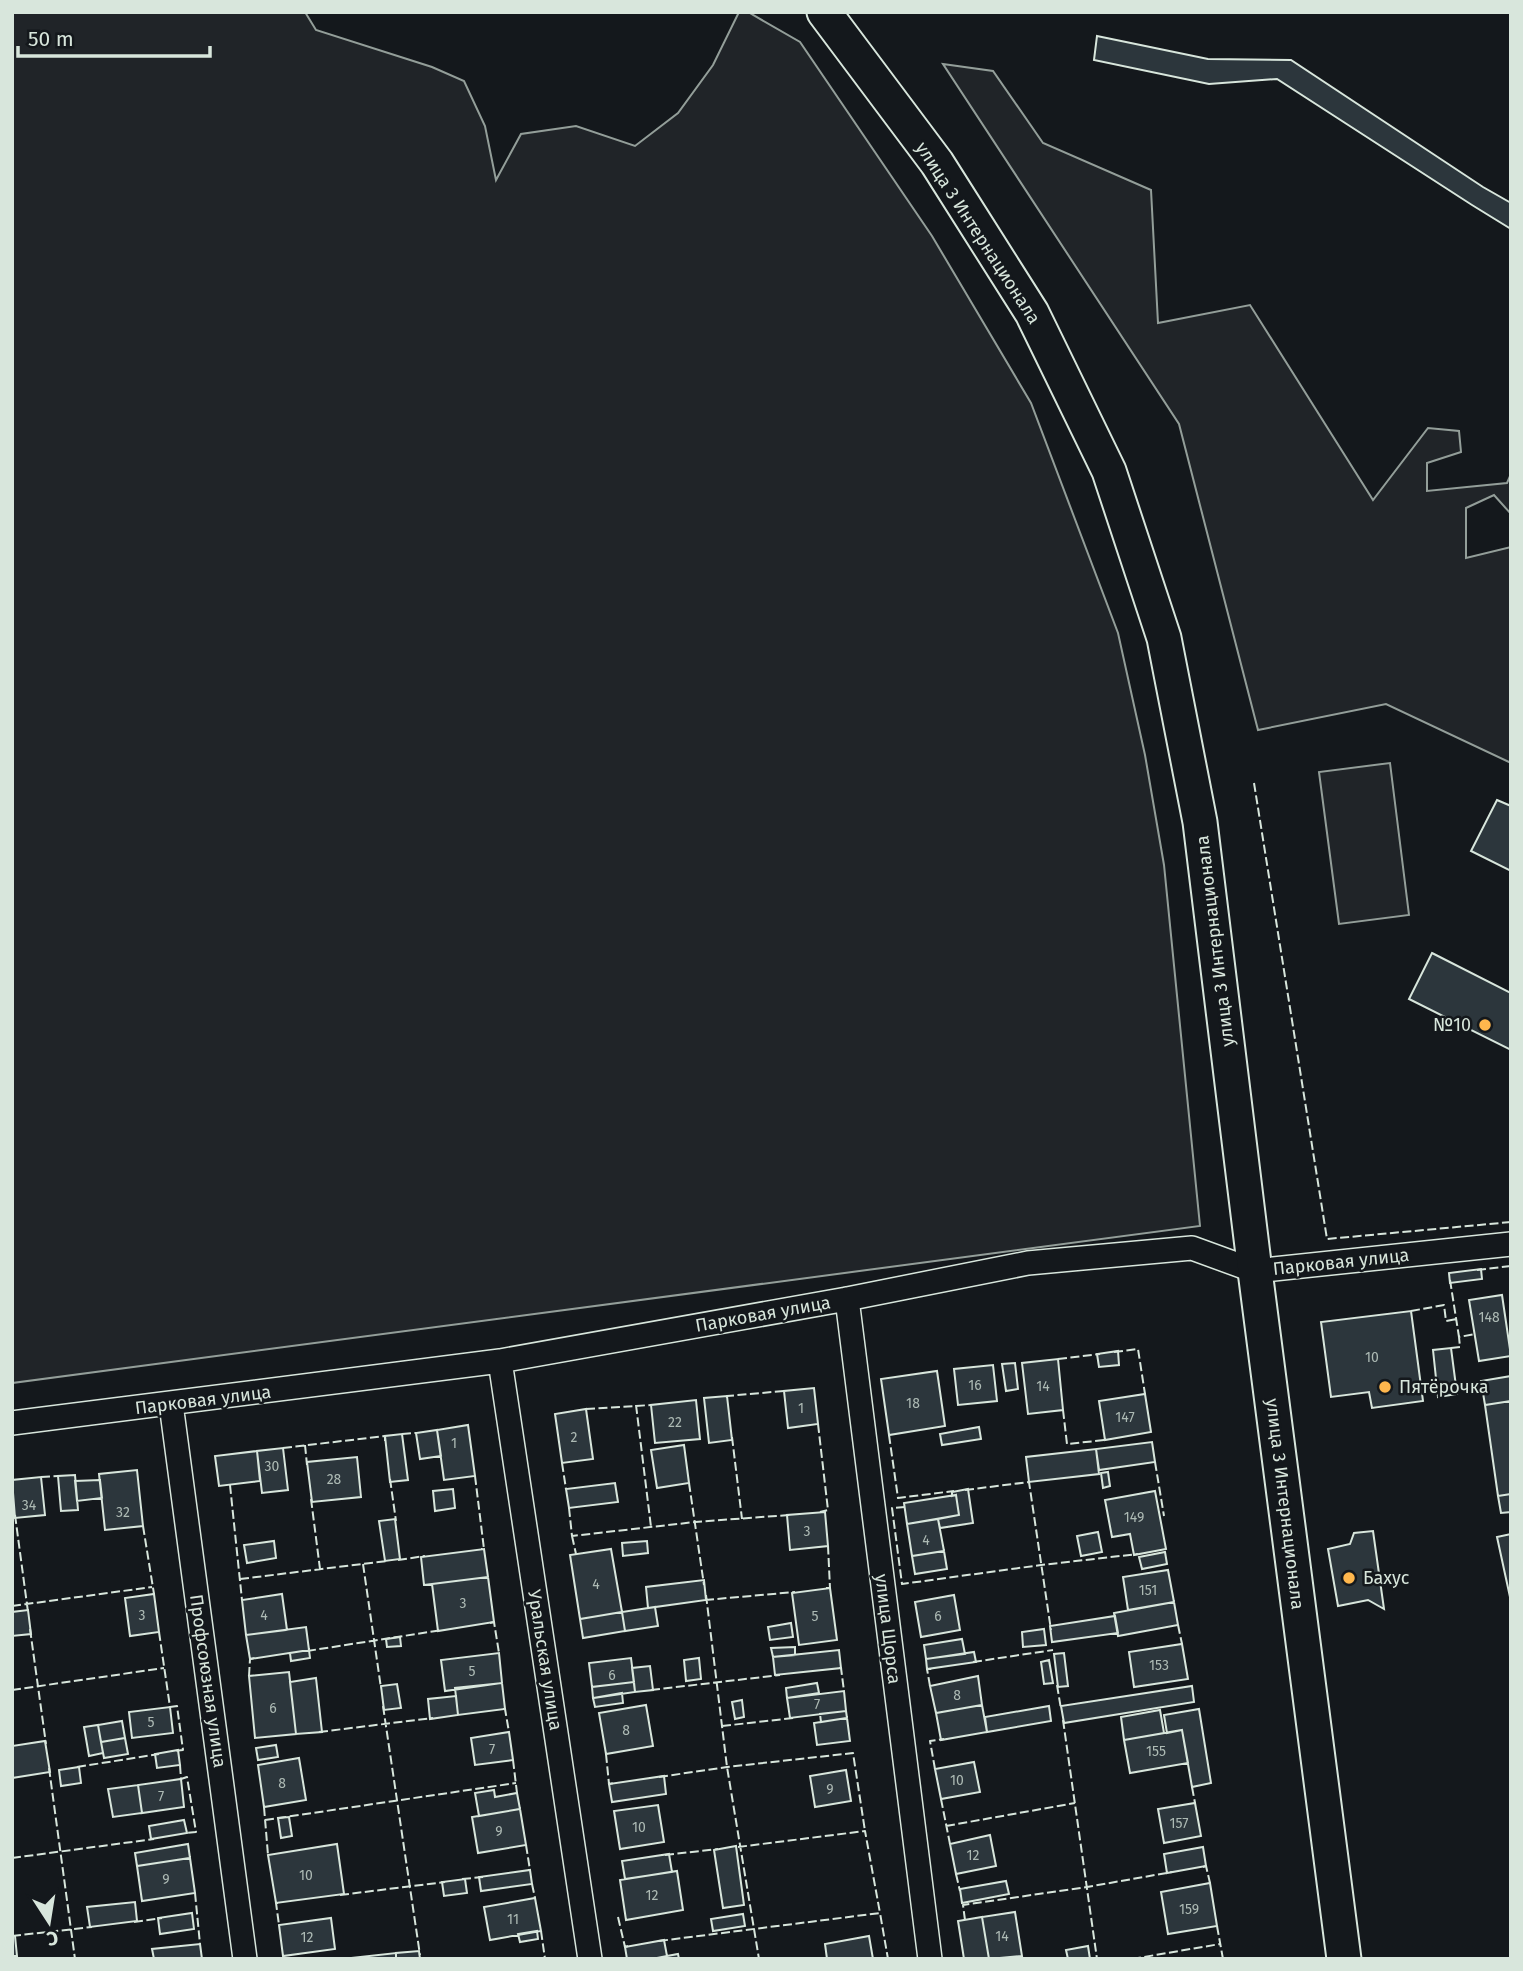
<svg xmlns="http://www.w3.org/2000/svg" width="1523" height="1971" font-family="'Fira Sans',sans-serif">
<rect width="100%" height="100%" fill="#14181c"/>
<!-- green -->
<path fill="#202428" stroke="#939e99" stroke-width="2" d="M12,12H305L316,30L432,67L464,81L485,126L496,180L521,134L576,126L635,146L678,113L713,65L739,12H748L800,42L932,236L1031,403L1118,633L1145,755L1164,865L1200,1226L12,1383Z
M943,64L993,71L1043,143L1151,190L1158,323L1250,305L1373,500L1428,428L1459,431L1461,452L1427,463V491L1507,483L1511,474V514L1494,495L1466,508V558L1511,547V763L1386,704L1258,730L1179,424Z
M1390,763L1409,915L1339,924L1319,772Z"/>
<!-- building -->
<path fill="#2c363c" stroke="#d8e6dc" stroke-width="2" d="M1097,36L1208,59L1291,60L1483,187L1511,203V229L1472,205L1277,79L1209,84L1094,60Z
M1497,800L1511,806V871L1471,851Z
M1432,953L1511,993V1050L1409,999Z
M1481,1269L1482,1279L1450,1283L1449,1273Z
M1502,1295L1511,1356L1479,1361L1469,1300Z
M1411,1311L1423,1401L1372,1408L1369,1392L1331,1397L1321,1322Z
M1451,1348L1457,1394L1438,1397L1433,1350Z
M1118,1351L1119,1365L1099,1367L1097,1354Z
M1058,1359L1063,1410L1028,1414L1022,1363Z
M1015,1363L1018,1389L1006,1391L1002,1364Z
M993,1365L997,1401L958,1405L954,1369Z
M937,1371L945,1426L889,1435L881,1379Z
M1511,1376V1401L1485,1405L1481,1381Z
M814,1388L818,1424L788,1428L784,1391Z
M1145,1394L1151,1432L1105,1440L1099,1401Z
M727,1396L732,1440L709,1443L704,1398Z
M696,1400L700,1439L655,1443L651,1405Z
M1511,1401V1494L1498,1496L1485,1405Z
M586,1409L593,1459L562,1463L555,1414Z
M468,1425L475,1476L444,1480L437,1430Z
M979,1427L981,1439L942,1445L940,1434Z
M437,1430L441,1456L420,1459L416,1433Z
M402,1434L408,1480L390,1482L385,1436Z
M1152,1442L1155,1462L1099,1470L1096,1449Z
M684,1445L689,1483L657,1488L651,1450Z
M283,1448L288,1490L262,1493L257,1451Z
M1096,1449L1099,1474L1029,1482L1026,1457Z
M257,1451L260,1481L219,1486L215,1456Z
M357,1457L361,1497L312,1502L307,1462Z
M137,1470L143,1526L105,1530L99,1474Z
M1108,1472L1110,1486L1103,1488L1101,1473Z
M75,1475L78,1510L61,1511L58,1476Z
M41,1477L45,1515L15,1518L12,1480Z
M100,1480L102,1498L77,1501L75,1481Z
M615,1483L618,1502L569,1508L566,1489Z
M453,1489L455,1508L435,1511L433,1491Z
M968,1489L973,1523L940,1528L938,1519L959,1515L956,1495L952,1496V1492Z
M1155,1491L1166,1549L1134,1555L1130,1534L1112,1537L1105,1500Z
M1511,1494V1512L1501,1513L1498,1496Z
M956,1495L959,1515L907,1524L904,1503Z
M825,1512L828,1546L790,1550L787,1515Z
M395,1519L400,1559L385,1561L379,1521Z
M938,1519L944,1551L912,1556L907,1524Z
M1373,1531L1384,1609L1368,1600L1338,1606L1328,1549L1350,1544L1354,1533Z
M1098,1532L1102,1552L1081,1556L1077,1536Z
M1511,1534V1597H1510L1497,1537Z
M274,1541L276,1558L247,1563L244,1545Z
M647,1541L648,1553L623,1556L622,1543Z
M484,1549L488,1577L424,1585L421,1557Z
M611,1549L622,1612L580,1619L570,1555Z
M944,1551L947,1569L915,1574L912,1556Z
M1165,1552L1167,1564L1142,1569L1139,1557Z
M1168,1570L1174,1602L1128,1610L1123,1577Z
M488,1577L494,1622L438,1631L432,1584Z
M704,1580L706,1600L648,1608L646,1587Z
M830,1588L837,1640L799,1645L792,1593Z
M154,1594L159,1632L130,1636L125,1598Z
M282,1594L287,1630L246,1635L242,1600Z
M954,1595L960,1630L921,1637L915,1602Z
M1174,1602L1178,1625L1118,1636L1114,1613Z
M655,1607L658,1626L625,1631L622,1612Z
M28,1610L31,1634L12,1636V1612Z
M622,1612L625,1631L583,1638L580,1619Z
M1115,1616L1118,1633L1052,1642L1050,1626Z
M791,1623L793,1637L770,1640L768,1627Z
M306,1627L309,1650L250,1659L246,1635Z
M1044,1629L1046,1645L1023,1647L1022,1632Z
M400,1637L401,1646L387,1647L386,1639Z
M962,1639L965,1654L926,1659L924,1645Z
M1182,1644L1188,1679L1134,1687L1129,1652Z
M795,1647V1655L773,1657L771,1648Z
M309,1650L310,1658L291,1661L290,1653Z
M839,1650L841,1668L775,1675L773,1657Z
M974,1652L976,1662L927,1669L926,1659Z
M499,1653L502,1683L445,1691L441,1660Z
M1064,1653L1068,1686L1058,1687L1054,1654Z
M631,1658L634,1682L592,1687L589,1663Z
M699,1658L701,1679L686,1681L684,1660Z
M1049,1660L1053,1683L1044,1684L1041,1662Z
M650,1666L653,1690L635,1692L632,1668Z
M289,1672L296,1734L255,1738L249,1676Z
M978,1676L982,1705L936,1713L930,1686Z
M316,1678L322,1732L296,1734L290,1682Z
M634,1682L635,1692L593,1698L592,1687Z
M502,1683L505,1709L458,1715L455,1688Z
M817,1683L819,1693L787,1698L786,1688Z
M397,1684L401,1708L384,1710L381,1686Z
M1192,1686L1194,1702L1064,1723L1061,1706Z
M844,1691L846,1711L790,1718L787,1698Z
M622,1693L623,1703L595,1707L593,1698Z
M456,1696L458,1715L430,1719L428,1699Z
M742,1700L744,1717L735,1719L732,1702Z
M646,1705L653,1746L606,1754L599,1713Z
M982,1705L987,1732L941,1740L936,1713Z
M1049,1706L1051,1721L987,1732L985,1717Z
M170,1707L173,1733L132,1738L129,1712Z
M1199,1709L1211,1783L1192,1787L1182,1730L1167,1733L1164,1715Z
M1160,1710L1164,1733L1124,1740L1121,1717Z
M846,1711L847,1718L821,1722L820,1714Z
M847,1718L850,1741L817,1745L814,1723Z
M122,1721L125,1738L101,1742L98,1725Z
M98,1725L103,1753L89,1756L84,1727Z
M1182,1730L1188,1763L1130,1773L1124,1740Z
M509,1732L513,1760L475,1765L471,1738Z
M125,1738L128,1754L104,1758L101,1742Z
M45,1741L50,1772L12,1778V1746Z
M276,1745L278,1757L258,1760L256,1748Z
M178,1750L180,1765L157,1768L155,1754Z
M299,1758L306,1800L264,1807L258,1765Z
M974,1762L980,1792L941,1799L935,1769Z
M79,1767L81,1783L61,1786L59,1770Z
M846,1770L851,1801L815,1807L810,1776Z
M664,1776L666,1794L612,1802L609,1784Z
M181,1779L184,1807L142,1813L138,1785Z
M138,1785L142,1813L113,1817L108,1789Z
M494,1790L495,1797L517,1793L520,1809L479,1816L475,1793Z
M1195,1803L1201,1836L1164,1843L1158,1809Z
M658,1805L664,1842L620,1849L614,1811Z
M520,1809L526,1845L478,1853L472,1817Z
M289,1817L292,1836L281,1838L278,1818Z
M184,1820L187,1833L151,1839L149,1826Z
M990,1835L996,1866L956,1874L950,1844Z
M188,1844L190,1858L137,1866L135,1853Z
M337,1844L344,1894L276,1903L268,1855Z
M736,1846L744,1905L723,1908L714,1850Z
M1203,1847L1206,1866L1167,1873L1164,1854Z
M669,1854L672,1872L625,1879L622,1861Z
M190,1858L195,1893L142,1901L137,1866Z
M530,1870L532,1884L481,1891L479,1877Z
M677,1871L683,1910L626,1920L620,1880Z
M465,1879L467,1893L444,1896L442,1882Z
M1006,1881L1009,1894L962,1903L960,1889Z
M1210,1883L1217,1926L1168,1934L1161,1892Z
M535,1898L541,1931L490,1940L484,1907Z
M135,1902L137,1921L90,1927L87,1907Z
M1015,1912L1022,1956L989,1959L982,1917Z
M192,1913L194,1929L160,1934L158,1918Z
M743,1914L745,1926L713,1931L711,1919Z
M982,1917L989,1959H964L958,1921Z
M331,1918L335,1949L283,1956L279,1925Z
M537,1931L538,1939L520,1942L518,1934Z
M12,1936H15L17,1956H12Z
M869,1936L873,1959H827L825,1944Z
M664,1940L667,1956L652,1959H627L625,1947Z
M200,1944L202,1959H154L152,1949Z
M1088,1946L1090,1959H1068L1066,1950Z
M419,1951L420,1959H396V1953Z
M396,1953V1959H342Z
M678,1954L679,1959H652L667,1956Z"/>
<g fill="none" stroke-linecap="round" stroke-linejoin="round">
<!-- street casing -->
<g stroke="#d8e6dc" stroke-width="26">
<path id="street" d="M847,1299L930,1959
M500,1361L590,1959
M171,1404L245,1959
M12,1423L500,1361L847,1299L1028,1263L1192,1248L1255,1271L1511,1244"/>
</g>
<!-- secondary casing -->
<g stroke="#d8e6dc" stroke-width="37">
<path id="secondary" d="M824,12L937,163L1032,313L1109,471L1164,638L1200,822L1255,1271L1344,1959"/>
</g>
<!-- street -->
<use href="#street" stroke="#14181c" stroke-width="23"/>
<!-- secondary -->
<use href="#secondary" stroke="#14181c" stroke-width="33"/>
<!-- fence -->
<path stroke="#d8e6dc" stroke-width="2" stroke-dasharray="9 3.5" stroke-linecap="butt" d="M1254,783L1327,1239L1511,1222
M1477,1270L1511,1266
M1450,1280L1459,1337L1475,1334
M1411,1311L1444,1305L1446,1321L1456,1319
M1451,1348L1460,1347L1459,1337
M1114,1352L1138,1349L1145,1394
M1058,1359L1100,1354
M727,1398V1396L784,1391
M636,1405L651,1527
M586,1409L651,1405
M1063,1410L1067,1444L1105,1440
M818,1424L828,1510L820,1512
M402,1434L416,1433
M889,1435L898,1498L954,1491
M732,1437L742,1519
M305,1445L307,1465
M283,1448L385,1436V1441
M1155,1462L1164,1516
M562,1463L566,1489
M475,1476L484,1549H481
M41,1477L58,1476
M390,1479L396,1521
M689,1483L704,1585
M230,1485L242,1600
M965,1490L1029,1482L1051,1630
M311,1499L320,1569
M905,1507L892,1508L902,1584L1041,1565L1138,1554
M569,1508L572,1536L695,1522L789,1515
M15,1515L28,1612
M143,1526L154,1594
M572,1536L576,1554
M398,1560L425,1556
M363,1564L381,1688
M240,1579L387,1561
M826,1588H830L828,1546
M706,1595L727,1767L759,1959
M705,1600L795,1592
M12,1606L152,1587
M490,1623L494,1622L499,1653
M1178,1625L1182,1644
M30,1629L46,1744
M159,1632L170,1707L177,1706L183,1750L173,1751
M307,1651L442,1630
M973,1662L1053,1650
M839,1668H841L844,1691
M249,1676L250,1659L255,1658
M1057,1685L1061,1709
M930,1686L927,1669H932
M12,1690L164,1668
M651,1690L780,1675
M383,1706L420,1955
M503,1709H505L509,1732
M1063,1720L1097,1959
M722,1726L794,1718
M319,1732L433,1718
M606,1754L609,1784L614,1783
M513,1760L517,1793
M180,1765L181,1779L187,1777L196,1832L185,1833
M77,1767L159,1754
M49,1768L75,1959
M935,1769L930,1741L944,1739
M659,1777L727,1767L853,1753L865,1831
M1192,1787L1195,1803
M941,1799L950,1844
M264,1807L268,1855
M265,1820L516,1783
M946,1826L1075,1803
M526,1845L530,1870H528
M738,1847L865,1831L880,1913
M665,1855L718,1849
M12,1858L154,1839
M1203,1867L1206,1866L1210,1883
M956,1874L960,1891
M462,1879L483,1877
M532,1884L535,1898
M195,1893L200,1944
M340,1895L445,1882
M278,1903H276L279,1925
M618,1917L625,1947L628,1946
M965,1920L963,1905L1087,1887L1172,1872
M134,1922L162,1918
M1217,1926L1223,1959
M541,1931L545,1959
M12,1936L92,1927
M659,1941L880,1913L888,1959
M1132,1959L1220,1944"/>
</g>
<!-- markers -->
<g fill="#ffb74d" stroke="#14181c" stroke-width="2.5">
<circle cx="1485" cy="1025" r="7"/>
<circle cx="1385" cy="1387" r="7"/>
<circle cx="1349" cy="1578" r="7"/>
</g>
<g text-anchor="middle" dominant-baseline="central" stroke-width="5" stroke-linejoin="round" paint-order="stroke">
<!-- number labels -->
<g font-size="14" fill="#adbab4">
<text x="1489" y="1317">148</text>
<text x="1372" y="1357">10</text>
<text x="975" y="1385">16</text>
<text x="1043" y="1386">14</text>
<text x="913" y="1403">18</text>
<text x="801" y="1408">1</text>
<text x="1125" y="1417">147</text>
<text x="675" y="1422">22</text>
<text x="574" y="1437">2</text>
<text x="454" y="1443">1</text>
<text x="272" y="1466">30</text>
<text x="334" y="1479">28</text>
<text x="29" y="1505">34</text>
<text x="123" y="1512">32</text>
<text x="1134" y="1517">149</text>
<text x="807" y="1531">3</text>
<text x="926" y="1540">4</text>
<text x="596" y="1584">4</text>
<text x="1148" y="1590">151</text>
<text x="463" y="1603">3</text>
<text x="142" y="1615">3</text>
<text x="264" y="1615">4</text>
<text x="815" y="1616">5</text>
<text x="938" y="1616">6</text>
<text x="1159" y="1665">153</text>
<text x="472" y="1671">5</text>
<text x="612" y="1675">6</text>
<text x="957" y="1695">8</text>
<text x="817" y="1704">7</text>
<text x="273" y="1708">6</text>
<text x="151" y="1722">5</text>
<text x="626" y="1730">8</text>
<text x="492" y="1749">7</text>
<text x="1156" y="1751">155</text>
<text x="957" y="1780">10</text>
<text x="282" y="1783">8</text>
<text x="830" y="1789">9</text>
<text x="161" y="1796">7</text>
<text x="1179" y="1823">157</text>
<text x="639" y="1827">10</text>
<text x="499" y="1831">9</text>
<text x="973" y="1855">12</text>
<text x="306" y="1875">10</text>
<text x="166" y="1879">9</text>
<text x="652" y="1895">12</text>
<text x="1189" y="1909">159</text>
<text x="513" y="1919">11</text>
<text x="1002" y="1936">14</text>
<text x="307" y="1937">12</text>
</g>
<!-- street labels -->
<g font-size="18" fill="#d8e6dc" stroke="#14181c">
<text transform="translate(978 233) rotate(57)">улица 3 Интернационала</text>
<text transform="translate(1215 941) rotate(-97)">улица 3 Интернационала</text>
<text transform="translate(1341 1262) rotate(-6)">Парковая улица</text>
<text transform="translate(763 1314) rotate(-10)">Парковая улица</text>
<text transform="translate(203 1400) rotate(-7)">Парковая улица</text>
<text transform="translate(1285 1504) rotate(83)">улица 3 Интернационала</text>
<text transform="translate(888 1629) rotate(83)">улица Щорса</text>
<text transform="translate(545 1660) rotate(81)">Уральская улица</text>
<text transform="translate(208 1681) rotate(82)">Профсоюзная улица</text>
</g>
<!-- poi labels -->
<g font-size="18" fill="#d8e6dc" stroke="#14181c" text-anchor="start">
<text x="1471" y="1025" text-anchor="end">№10</text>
<text x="1399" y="1387">Пятёрочка</text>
<text x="1363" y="1578">Бахус</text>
</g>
</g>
<!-- border -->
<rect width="1523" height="1971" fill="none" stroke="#d8e6dc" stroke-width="28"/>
<!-- north arrow -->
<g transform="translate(49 1922) rotate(168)" stroke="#14181c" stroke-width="5" paint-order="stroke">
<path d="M0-5L12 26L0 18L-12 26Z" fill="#d8e6dc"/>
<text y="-10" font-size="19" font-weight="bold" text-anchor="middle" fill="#d8e6dc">С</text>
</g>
<!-- scale -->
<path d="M18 46v10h192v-10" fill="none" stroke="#d8e6dc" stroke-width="3.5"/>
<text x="28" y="46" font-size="21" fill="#d8e6dc" stroke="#14181c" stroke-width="5" paint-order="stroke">50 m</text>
</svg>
